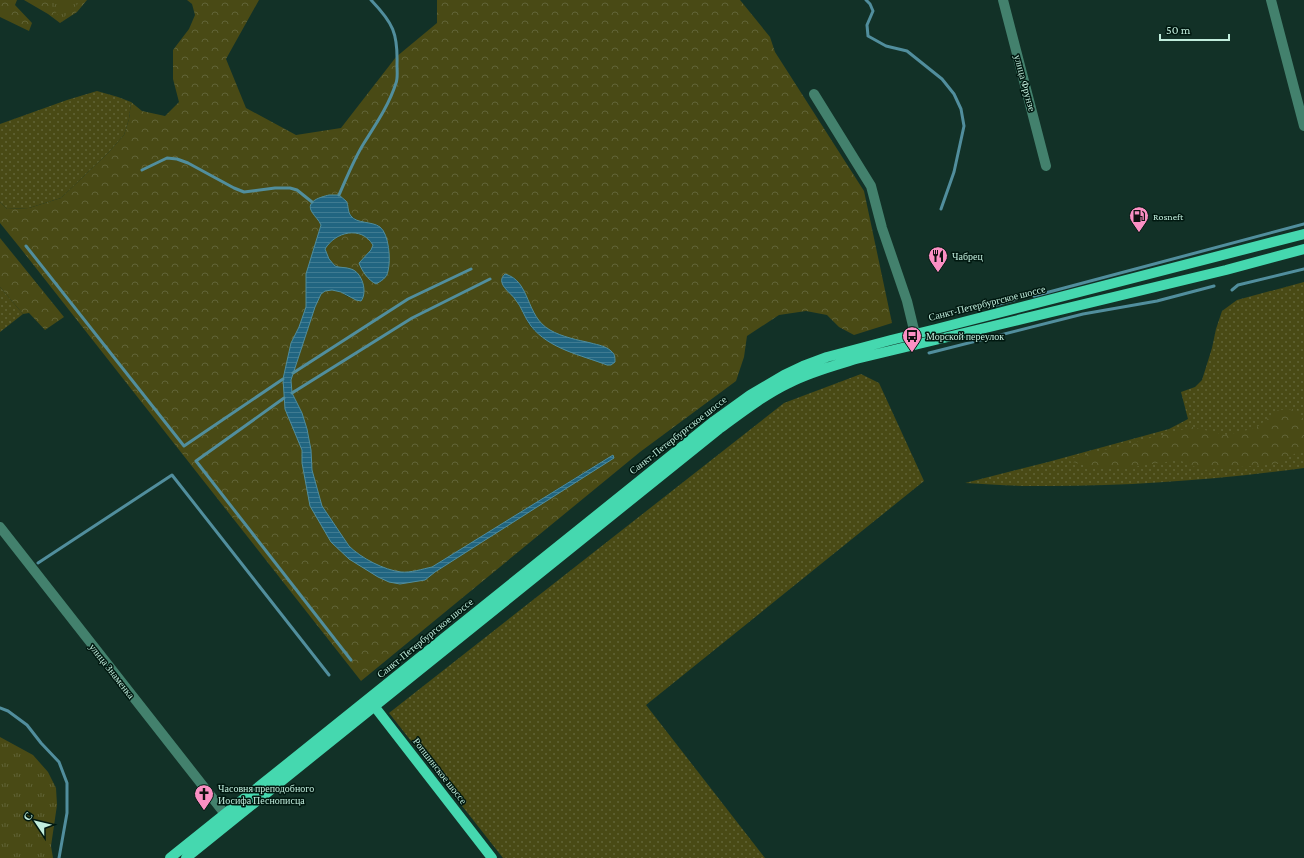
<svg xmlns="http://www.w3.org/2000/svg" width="1304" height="858" font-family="'Crimson Pro',serif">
<defs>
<pattern id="grass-dots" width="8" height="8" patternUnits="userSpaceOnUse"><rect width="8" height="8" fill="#494a15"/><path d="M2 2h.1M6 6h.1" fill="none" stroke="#616437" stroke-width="1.8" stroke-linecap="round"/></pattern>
<pattern id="forest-crowns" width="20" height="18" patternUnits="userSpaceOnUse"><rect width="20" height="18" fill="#494a15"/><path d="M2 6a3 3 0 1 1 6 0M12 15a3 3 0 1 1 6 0" fill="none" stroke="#616437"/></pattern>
<pattern id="park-tufts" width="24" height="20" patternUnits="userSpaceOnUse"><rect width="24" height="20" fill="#494a15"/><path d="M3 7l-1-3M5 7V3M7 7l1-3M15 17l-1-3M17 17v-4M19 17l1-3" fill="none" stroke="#616437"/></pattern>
<pattern id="water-rules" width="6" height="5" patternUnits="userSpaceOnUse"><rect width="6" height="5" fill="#216581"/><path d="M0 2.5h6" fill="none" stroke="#3f7b92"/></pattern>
</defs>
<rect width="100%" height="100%" fill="#123127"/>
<!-- grass -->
<path fill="url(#grass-dots)" d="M97,91L118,97L131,102L129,119L124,135L108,153L61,198L29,208L7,209L0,202V124L67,100Z
M1304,282V468C1214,480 1122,487 1032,486C1009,486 987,484 965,483L1048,462L1169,429L1188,419L1181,392L1195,387L1202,380L1212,348L1216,329L1222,311L1237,300Z
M0,287L23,314L0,332Z
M861,374L879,383L924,481L646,705L765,858H503L389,713L784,403Z"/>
<!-- forest -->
<path fill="url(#forest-crowns)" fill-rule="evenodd" d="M0,0H17L15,5L32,23L29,31L0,17Z
M24,0H87L77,12L60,23L48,14Z
M187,0H259L226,59L246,108L296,135L341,128L396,57L437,23V0H740L770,37L775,52L864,191L892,323L854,335L839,327L827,315L806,311L779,315L747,336L744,357L736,381L640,452L361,681L21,249L0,223V202L7,209L29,208L61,198L108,153L124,135L129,119L131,102L142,111L165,116L179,102L173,79V50L189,29L195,15L192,4ZM346,202C350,223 360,221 378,225L389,247V254L364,257L371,250L373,245C361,225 336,232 325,249C329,259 331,265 342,268L348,297L341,292L332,290L325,291L321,294L315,307L291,380L292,393L302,413L307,429L311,450L312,470L322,506L349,546C361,558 384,570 401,572C411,573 423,569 432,567L612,455L435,572L425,580L378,577L331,542L323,526L306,482L302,463V450L285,409L283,379L291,343L299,327L306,307V274L321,225L318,218L311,211ZM511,276C527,287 527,303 536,318C548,336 583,341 603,346L611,365H607C581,355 551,349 531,327C525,319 522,309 516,300C513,295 508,291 504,287Z
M0,238L64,317L45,330L29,313L23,314L0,287Z
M1298,409L1304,421V448L1278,464L1202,470L1179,460L1119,469L1093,468L1066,460L1192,427L1226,435L1256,428L1278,410Z"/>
<!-- park -->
<path fill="url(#park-tufts)" d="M48,0H82L61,20Z
M0,737L33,755L48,772L56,788L57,805L51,846L53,858H0Z"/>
<!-- water -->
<path fill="url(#water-rules)" stroke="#518e9d" d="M329,195H339C341,197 344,199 346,201C349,205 347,211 351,216C357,224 372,221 380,227C389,234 391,260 388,271C387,278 381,281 376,284C368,280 362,271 359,263L371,250L373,245C361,225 335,232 325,249L329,259L335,266C340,268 346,267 351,269C362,272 368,292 361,301L356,300L341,292L332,290L325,291L321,294L315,307L291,380L292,393L302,413L307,429L311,450L312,470L322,506L349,546C361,558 384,570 401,572C411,573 422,569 432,567L613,455L614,458L435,572L425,580L400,584L389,582L378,577L349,559L331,542L310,506L302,463V450L285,409L283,379L291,343L299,327L306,307V274L321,225C319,220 315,217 312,212C305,201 321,197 329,195Z
M505,274C531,281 525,316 550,330C562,337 578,340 591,343C598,345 606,346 611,351C615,354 615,357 615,362L611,365H607C581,355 549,349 531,326C524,317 522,307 515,299C510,292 495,283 505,274Z"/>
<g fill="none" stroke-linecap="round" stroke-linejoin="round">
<!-- stream -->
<path stroke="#518e9d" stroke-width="3" d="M866,0L870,4L873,11L867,25L868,36L886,46L907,51L942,79L954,94L961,109L964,126L954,172L941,209
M142,170L167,158L177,159L188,163L234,188L244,192L275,188H290L297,190L312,202
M339,195C347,177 354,159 364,143C376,124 389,105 396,83C398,78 397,71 397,65C398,33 393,23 371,0
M26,246L184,446L283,379
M1232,290L1238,285L1304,269
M1034,296L1304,224
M989,307L1017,299
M929,353L1083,314L1157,301L1214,286
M293,373L408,299L471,269
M292,393L412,318L490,279
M284,398L196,461L351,660
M38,563L172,475L329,675
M0,708L8,711L27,725L41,743L59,762L67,783V813L59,858"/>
<!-- minor -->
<path stroke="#43816d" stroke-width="10" d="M1003,0L1046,166
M1271,0L1304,126
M814,94L871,186L882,228L907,301L915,334
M0,527L225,814"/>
<!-- major -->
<path stroke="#45d8af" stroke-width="10" d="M371,702L492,858
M170,858L714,421L750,395L784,375L803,366L827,357L891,340L936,329L1304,234
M186,858L719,429C741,413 764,395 789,383C810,372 833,366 856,359L1226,270L1304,249"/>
</g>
<!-- icons -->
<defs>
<g id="fuel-pin" transform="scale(1)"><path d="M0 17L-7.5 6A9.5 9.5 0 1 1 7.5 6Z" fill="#fb8fc3" stroke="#001810"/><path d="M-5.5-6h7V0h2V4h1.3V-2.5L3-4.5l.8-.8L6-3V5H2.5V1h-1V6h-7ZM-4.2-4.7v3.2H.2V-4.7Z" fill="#111"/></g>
<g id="restaurant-pin" transform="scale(1)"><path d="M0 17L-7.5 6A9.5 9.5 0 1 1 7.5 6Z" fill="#fb8fc3" stroke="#001810"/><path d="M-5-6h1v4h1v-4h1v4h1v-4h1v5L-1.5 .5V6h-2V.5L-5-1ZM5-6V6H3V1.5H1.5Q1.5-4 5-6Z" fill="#111"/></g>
<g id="bus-pin" transform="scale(1)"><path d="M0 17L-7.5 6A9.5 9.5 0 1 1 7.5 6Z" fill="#fb8fc3" stroke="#001810"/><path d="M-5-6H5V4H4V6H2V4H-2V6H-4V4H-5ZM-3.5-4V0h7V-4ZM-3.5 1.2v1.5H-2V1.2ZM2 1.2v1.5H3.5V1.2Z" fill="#111"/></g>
<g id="church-pin" transform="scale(1)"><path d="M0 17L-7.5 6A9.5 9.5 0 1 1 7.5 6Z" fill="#fb8fc3" stroke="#001810"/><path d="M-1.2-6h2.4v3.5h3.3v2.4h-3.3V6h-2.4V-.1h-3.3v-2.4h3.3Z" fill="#111"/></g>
</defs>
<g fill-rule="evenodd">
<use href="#fuel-pin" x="1139" y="216"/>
<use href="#restaurant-pin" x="938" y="256"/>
<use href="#bus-pin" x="912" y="336"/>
<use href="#church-pin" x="204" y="794"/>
</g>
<g text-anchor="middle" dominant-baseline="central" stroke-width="3" stroke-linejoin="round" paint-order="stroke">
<!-- street labels -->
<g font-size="10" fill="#c1eddd" stroke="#001810">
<text transform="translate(1025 83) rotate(75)">улица Фрунзе</text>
<text transform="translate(987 303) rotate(-14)">Санкт-Петербургское шоссе</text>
<text transform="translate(678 435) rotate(-38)">Санкт-Петербургское шоссе</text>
<text transform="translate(425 638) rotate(-39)">Санкт-Петербургское шоссе</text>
<text transform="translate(112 671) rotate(52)">улица Знаменка</text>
<text transform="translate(440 771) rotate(52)">Ропшинское шоссе</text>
</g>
<!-- poi labels -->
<g font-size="10" fill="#c1eddd" stroke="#001810" text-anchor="start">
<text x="1153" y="216">Rosneft</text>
<text x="952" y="256">Чабрец</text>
<text x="926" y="336">Морской переулок</text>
<text x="218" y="788">Часовня преподобного<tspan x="218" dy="12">Иосифа Песнописца</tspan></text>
</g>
</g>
<!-- north arrow -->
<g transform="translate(36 822) rotate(305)" stroke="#001810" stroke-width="3" paint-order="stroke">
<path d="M0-3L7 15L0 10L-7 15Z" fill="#c1eddd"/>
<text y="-6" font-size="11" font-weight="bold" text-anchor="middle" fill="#c1eddd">С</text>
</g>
<!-- scale -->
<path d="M1160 34v6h69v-6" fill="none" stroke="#c1eddd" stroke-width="2"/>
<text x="1166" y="34" font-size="12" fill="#c1eddd" stroke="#001810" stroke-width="3" paint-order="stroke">50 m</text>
</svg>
